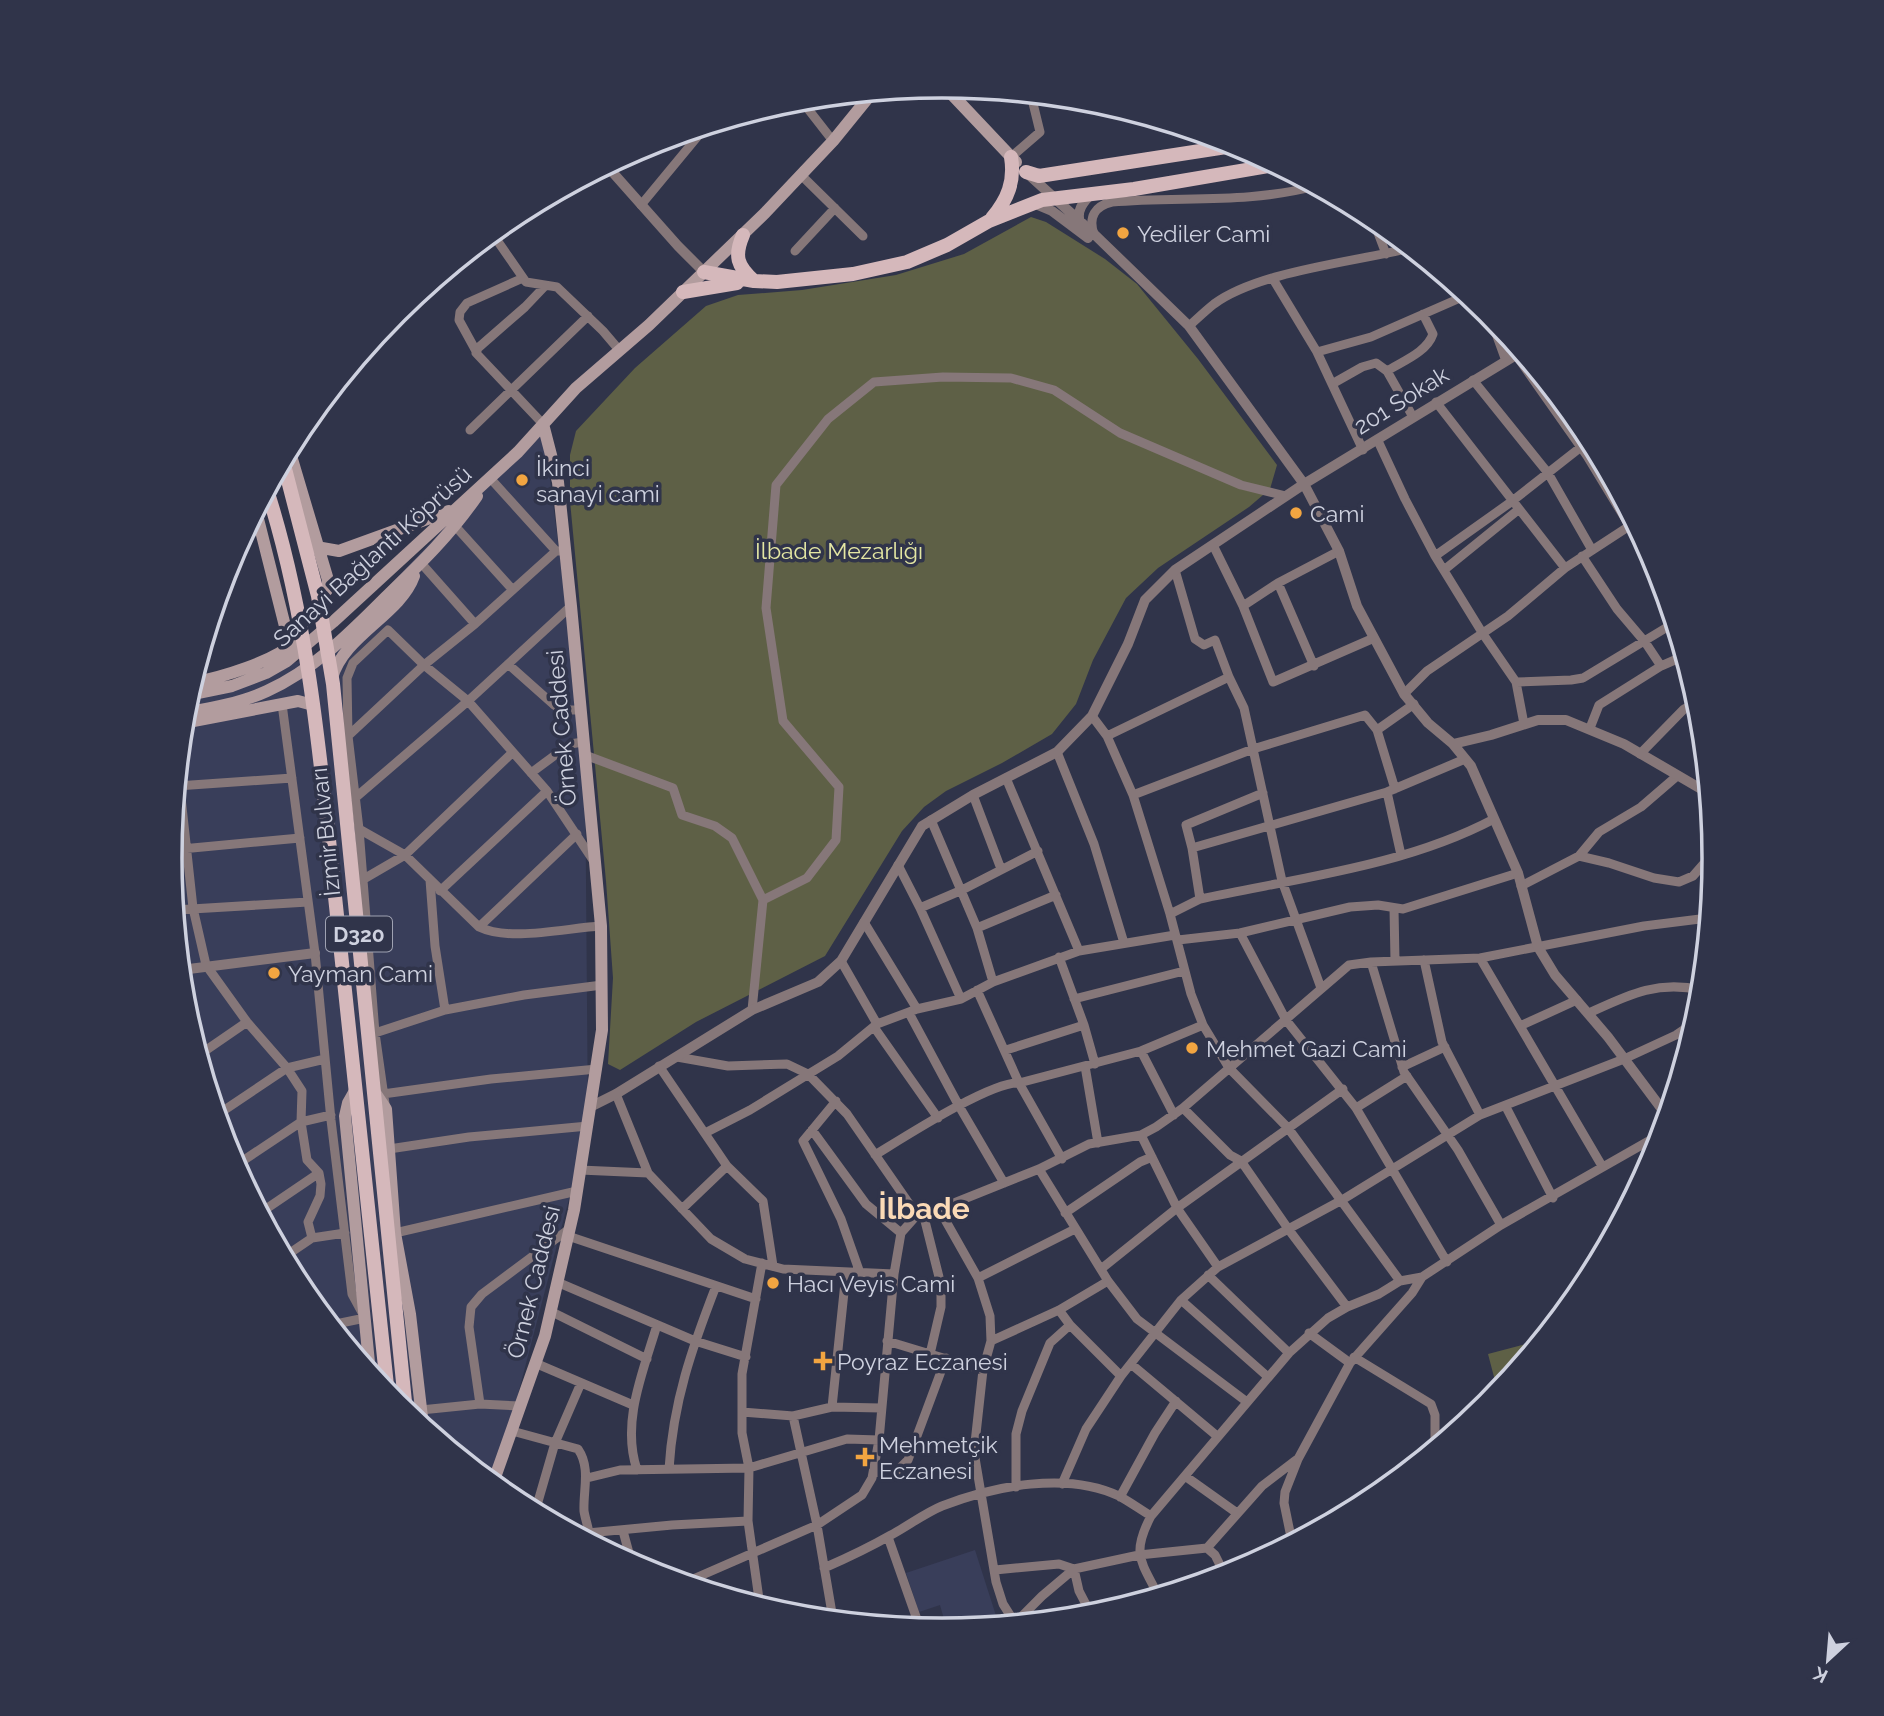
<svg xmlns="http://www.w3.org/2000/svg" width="1884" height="1716" font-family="Raleway,sans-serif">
<rect width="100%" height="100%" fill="#30344a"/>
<!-- built -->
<path fill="#393e5a" d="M543,424L585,755L588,1126L499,1467L483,1476L396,1404L300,1287L228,1153L185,1008L170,858L185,707L188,696L325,653Z
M975,1550L999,1625L947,1630L940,1605L919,1612L906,1573Z"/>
<!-- green -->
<path fill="#5e6046" d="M1031,217L1046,222L1105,259L1137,284L1198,359L1277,465L1270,489L1249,507L1158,568L1126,598L1093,660L1076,704L1052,734L1002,763L946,791L924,807L902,831L825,956L696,1022L620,1070L608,1064L613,978L606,881L570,501V455L576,431L635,368L706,306L738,295L802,290L896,275L964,254Z
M1541,1340L1498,1392L1488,1354Z"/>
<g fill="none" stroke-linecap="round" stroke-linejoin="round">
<!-- minor -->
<path stroke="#867779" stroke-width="9" d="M801,100L833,141
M1011,157L1040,132L1031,95
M801,175L863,236
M641,205L703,130L712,125
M1372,217L1386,254
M501,226L609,169
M492,233L526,282L557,287L603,331L620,351
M1094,234C1088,217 1095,206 1112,202C1179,196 1249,204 1315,186
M795,251L835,208
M1273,279L1317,352L1371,337L1467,295
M1483,307L1494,328L1506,361
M1189,326C1197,319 1205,311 1214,304C1259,271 1354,262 1410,248
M476,351L459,320L460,312L467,303L523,278
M1317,352L1332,384L1362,367L1376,363L1387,371L1413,417
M1516,355L1587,456L1629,525
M1387,371C1403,361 1427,352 1433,334L1423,314
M1473,380L1548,473L1592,550
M1332,384L1363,450
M1436,402L1565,568
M543,424L476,353L478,348L525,307L545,286
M470,430L588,316
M1378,441L1405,499L1435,556L1483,634L1516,682L1524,724
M490,478L556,551
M456,527L512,589
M1213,545L1243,606L1273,682L1374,638
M1435,556L1511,502L1581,447
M1582,556L1617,609L1645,642L1661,666
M421,563L475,624
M1175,570L1195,639L1204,645L1215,640L1229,677L1244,708L1282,881L1321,988
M1444,570L1518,510
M1278,583L1314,666
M1243,606L1278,583L1339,551
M1680,657L1697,702
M508,664L554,705L562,710H580
M1516,682L1571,680L1583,678L1674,623
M1404,694L1427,671L1508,616L1565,568L1634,523
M282,704L315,953L331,1120L352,1294L365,1318L331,1325
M1092,716L1107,736L1133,795L1170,914L1191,994L1203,1025L1229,1068L1288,1128L1400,1281
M1590,728L1599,705L1661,666L1684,656
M1377,730L1395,789
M348,736L424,665L475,624L556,551H564
M1107,736L1229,677
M1057,752L1094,844L1124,943
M1640,754L1684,709L1698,702
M585,755L673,788L682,815L715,826L732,838L763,900
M178,770L193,908L206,965L247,1022L287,1068L302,1091L301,1122L307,1160L319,1173L321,1184L320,1196L308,1222L312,1238
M531,773L570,744L583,742
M1006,778L1079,951
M177,786L292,778
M1387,792L1401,855
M973,795L1001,869
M1133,795L1253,749L1365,715L1377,730L1414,704
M355,798L468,701L571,606
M931,820L977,928L993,982
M359,829L405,855L479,927C510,942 566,928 601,926
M1192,848L1186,825L1263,793
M171,850L300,838
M1579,856L1609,863L1654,878L1679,882L1693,876L1714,852
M898,865L920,908L961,999
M362,880L405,855L513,752
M430,880L435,946L445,1010
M1521,886L1579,856L1599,832L1641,807L1677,776
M440,891L547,791
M1200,899L1192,848L1387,792L1465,759
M920,908L962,890L1038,851
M1394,908L1395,961
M175,910L308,902
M1170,914L1200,899C1298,878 1405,866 1494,819
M864,922L917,1009
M479,927L577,834
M977,928L1056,895
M1240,933L1286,1020L1356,1108L1447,1262
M1178,940L1240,933L1350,907L1378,905L1403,909L1518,873
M1059,957L1084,1025L1095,1064
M1480,958L1602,1166
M1424,960L1442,1042L1480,1115
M841,961L877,1024
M1371,962L1404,1072L1458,1150L1501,1225
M977,990L1019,1083L1062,1159
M1074,999L1184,971
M752,1010L763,900L807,878L836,840L839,787L783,721L766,608L776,485L828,419L874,382L943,377L1011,378L1054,390L1120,433L1241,485L1286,496
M909,1013L959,1106L1004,1183
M1589,1013C1628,995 1657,980 1701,990
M1520,1026L1577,1000
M874,1027L938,1118
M375,1033L445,1010L524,995L602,985
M1006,1050L1084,1025
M1141,1051L1174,1115
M199,1055L247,1022
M677,1057L728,1066L787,1064L808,1074L847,1114L917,1215
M659,1066L727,1166L763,1201L773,1266
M1085,1066L1098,1143
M1402,1067L1445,1047
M383,1094L491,1079L597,1069
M616,1094L648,1173L711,1239L745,1259L783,1269L894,1274
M836,1101L803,1141L841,1219L860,1273
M385,1104L375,1033L359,829L348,736L347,678L353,663L388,630L424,665L468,701L547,791L593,860
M1506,1107L1553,1198
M1183,1108L1230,1155L1241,1161L1289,1230L1347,1307
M1356,1108L1407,1076
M217,1115L287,1068L325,1059
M812,1130L866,1204L901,1233
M705,1133L750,1110L838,1056L877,1024L917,1009L961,999L993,982L1079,951L1175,935
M1141,1135L1177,1208L1218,1267
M389,1149L469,1137L588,1126
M875,1155C903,1138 991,1081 1019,1083L1141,1051L1203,1025
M235,1166L301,1122L331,1115
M1039,1169L1108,1281L1137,1319L1247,1402
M580,1170L648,1173
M682,1209L727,1166
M939,1209L978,1278L990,1316L991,1341L983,1370L974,1452L996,1582L1003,1604L1015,1623
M260,1213L319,1173
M923,1213L941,1285V1307L930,1354
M1065,1213L1140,1162L1152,1157
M395,1233L577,1191
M568,1236L756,1299
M284,1257L312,1238L345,1233
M1101,1269L1177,1208L1343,1089
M1208,1275L1289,1353
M978,1278L1075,1229
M557,1282L695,1341L746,1357
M1181,1300L1268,1377
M1059,1310L1070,1325L1121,1376
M550,1311L647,1359
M1309,1333L1350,1363
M887,1341L983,1370
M991,1341L1059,1310L1108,1281
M1354,1357L1431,1404L1435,1415V1448
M535,1363L633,1405
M1131,1364L1217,1436
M480,1404L469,1327L471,1307L482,1294L569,1229
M832,1407L846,1273
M421,1410L480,1404L520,1406
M742,1412L793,1416L832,1407L881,1408
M793,1416L817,1525L833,1619
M512,1431L578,1449C591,1468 583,1490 584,1511C585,1518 588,1526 589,1533
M669,1469C673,1402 692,1348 716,1286
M637,1470C621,1422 643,1372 657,1325
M874,1471L892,1476L908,1460L946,1358
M1185,1476L1237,1513
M587,1478L620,1470L749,1468L847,1439L879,1440
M1062,1484L1086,1429L1121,1376L1181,1300L1218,1267L1342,1200L1480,1115L1624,1059L1676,1035L1695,1022
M1016,1487V1434L1022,1411L1050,1343L1070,1325
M1120,1497L1155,1433L1176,1401
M535,1512L555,1443L581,1383
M623,1531L632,1564
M577,1534L672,1525L748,1521
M888,1537L920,1628
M1292,1542L1284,1503L1285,1492L1298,1459L1350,1363L1412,1293L1422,1277L1501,1225L1661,1134
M824,1568C847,1558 870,1547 891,1535C908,1526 925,1513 942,1506C994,1486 1067,1471 1119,1496C1130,1502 1141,1510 1151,1516
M995,1570L1059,1564L1074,1569L1079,1591L1092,1616
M1225,1575L1215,1555L1207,1548L1262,1486L1296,1460
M684,1583L817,1525L862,1495L872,1478L879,1440L894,1274L901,1233L917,1215L939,1209L1039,1169L1089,1144L1141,1135L1156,1127L1183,1108L1349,965L1371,962L1480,958L1644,926L1708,918
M1158,1595C1141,1561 1131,1554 1151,1516L1289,1353L1328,1318L1347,1307L1379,1294L1400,1281L1422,1277
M760,1606L748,1521L749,1468L742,1433V1374L762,1263
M1015,1623L1042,1596L1074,1569L1139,1555L1207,1548"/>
<!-- tertiary -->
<path stroke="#867779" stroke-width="10" d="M607,166L678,246L704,272
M1028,174L1094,234L1189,326L1304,484L1339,551L1357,606L1404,694L1428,723L1453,744L1471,766L1518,873L1538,947L1555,975L1608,1037L1667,1116
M1033,203L1052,211L1088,238
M1080,222C1076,212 1083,201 1092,194
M1453,744L1491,735L1538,720H1566L1624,744L1708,793
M181,970L315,953
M592,1106L616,1094L752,1010L818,982L841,961L922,826L973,795L1057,752L1092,716L1128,644L1145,600L1175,570L1304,484L1521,352"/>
<!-- secondary -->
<path stroke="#b29c9e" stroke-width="12" d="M944,86L1016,162
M289,449L328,580L327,590L318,598
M256,511L290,646
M305,545L339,551L449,511
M332,678C344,635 400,615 414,576
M192,683C222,677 274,662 296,641
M188,695L232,686L266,673L287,661L333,622L518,452L576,388L649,325L765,213L833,141L872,93
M184,713C212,708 241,703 267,691C314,670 352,631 388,595C421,563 451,534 477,496
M183,723L298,701L313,705
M356,1089L348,1103L345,1116L370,1373
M374,1091L386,1109L395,1233L410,1314L423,1426
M493,1483L545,1336L574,1210L602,1030L601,926L571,606L558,482L543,424"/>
<!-- primary -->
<path stroke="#d5b8bb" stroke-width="14" d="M1026,172L1039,176L1239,145
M992,218C1008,199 1015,181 1011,157
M743,235C734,256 737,266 754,281
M704,272L754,281L777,282L853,274L907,262L947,245L989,221L1042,200L1134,189L1275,165
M683,292L737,283
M283,461L318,596L333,684L406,1412
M267,490C310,625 321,767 336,906C354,1069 371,1232 388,1395"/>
</g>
<!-- markers -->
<g fill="#f2a541" stroke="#30344a" stroke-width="2.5">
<circle cx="1123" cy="233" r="7"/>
<circle cx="522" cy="480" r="7"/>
<circle cx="1296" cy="513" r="7"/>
<circle cx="274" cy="973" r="7"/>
<circle cx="1192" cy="1048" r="7"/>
<circle cx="773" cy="1283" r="7"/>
<path d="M819.5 1350.5h7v7h7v7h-7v7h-7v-7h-7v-7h7z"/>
<path d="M861.5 1446.5h7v7h7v7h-7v7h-7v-7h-7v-7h7z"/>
</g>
<g text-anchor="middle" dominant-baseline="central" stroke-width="7" stroke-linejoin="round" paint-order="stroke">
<!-- shield labels -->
<rect fill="#30344a" stroke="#9fa2b2" stroke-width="2" x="326" y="916.5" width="66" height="35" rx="5"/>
<g font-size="21" font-weight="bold" fill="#ced1df">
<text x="359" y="934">D320</text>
</g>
<!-- poi labels -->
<g font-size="23" fill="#ced1df" stroke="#30344a" text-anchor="start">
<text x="1137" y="233">Yediler Cami</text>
<text x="536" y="467">İkinci<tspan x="536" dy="26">sanayi cami</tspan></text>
<text x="1310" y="513">Cami</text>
<text x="288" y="973">Yayman Cami</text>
<text x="1206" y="1048">Mehmet Gazi Cami</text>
<text x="787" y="1283">Hacı Veyis Cami</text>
<text x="837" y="1361">Poyraz Eczanesi</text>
<text x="879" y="1444">Mehmetçik<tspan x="879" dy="26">Eczanesi</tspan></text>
</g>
<!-- street labels -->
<g font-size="23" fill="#ced1df" stroke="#30344a">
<text transform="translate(1401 400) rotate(-32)">201 Sokak</text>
<text transform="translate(372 556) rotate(-42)">Sanayi Bağlantı Köprüsü</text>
<text transform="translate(561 728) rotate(-95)">Örnek Caddesi</text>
<text transform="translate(325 832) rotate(-96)">İzmir Bulvarı</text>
<text transform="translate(533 1282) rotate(-76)">Örnek Caddesi</text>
</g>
<!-- park labels -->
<g font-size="23" fill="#e4e7a3" stroke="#30344a">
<text x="839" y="550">İlbade Mezarlığı</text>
</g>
<!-- district labels -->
<g font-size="30" font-weight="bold" fill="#fbdab6" stroke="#30344a">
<text x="924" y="1208">İlbade</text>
</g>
</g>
<!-- crop -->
<path d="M0 0H1884V1716H0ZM182 858a760 760 0 1 1 1520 0a760 760 0 1 1-1520 0Z" fill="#30344a" fill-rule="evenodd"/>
<path fill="none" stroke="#ced1df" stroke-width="3.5" d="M182 858a760 760 0 1 1 1520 0a760 760 0 1 1-1520 0Z"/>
<!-- north arrow -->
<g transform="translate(1828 1660) rotate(206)" stroke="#30344a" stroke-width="5" paint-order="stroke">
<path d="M0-5L12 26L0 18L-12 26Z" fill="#ced1df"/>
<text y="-10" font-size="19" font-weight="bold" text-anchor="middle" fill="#ced1df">K</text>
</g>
</svg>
